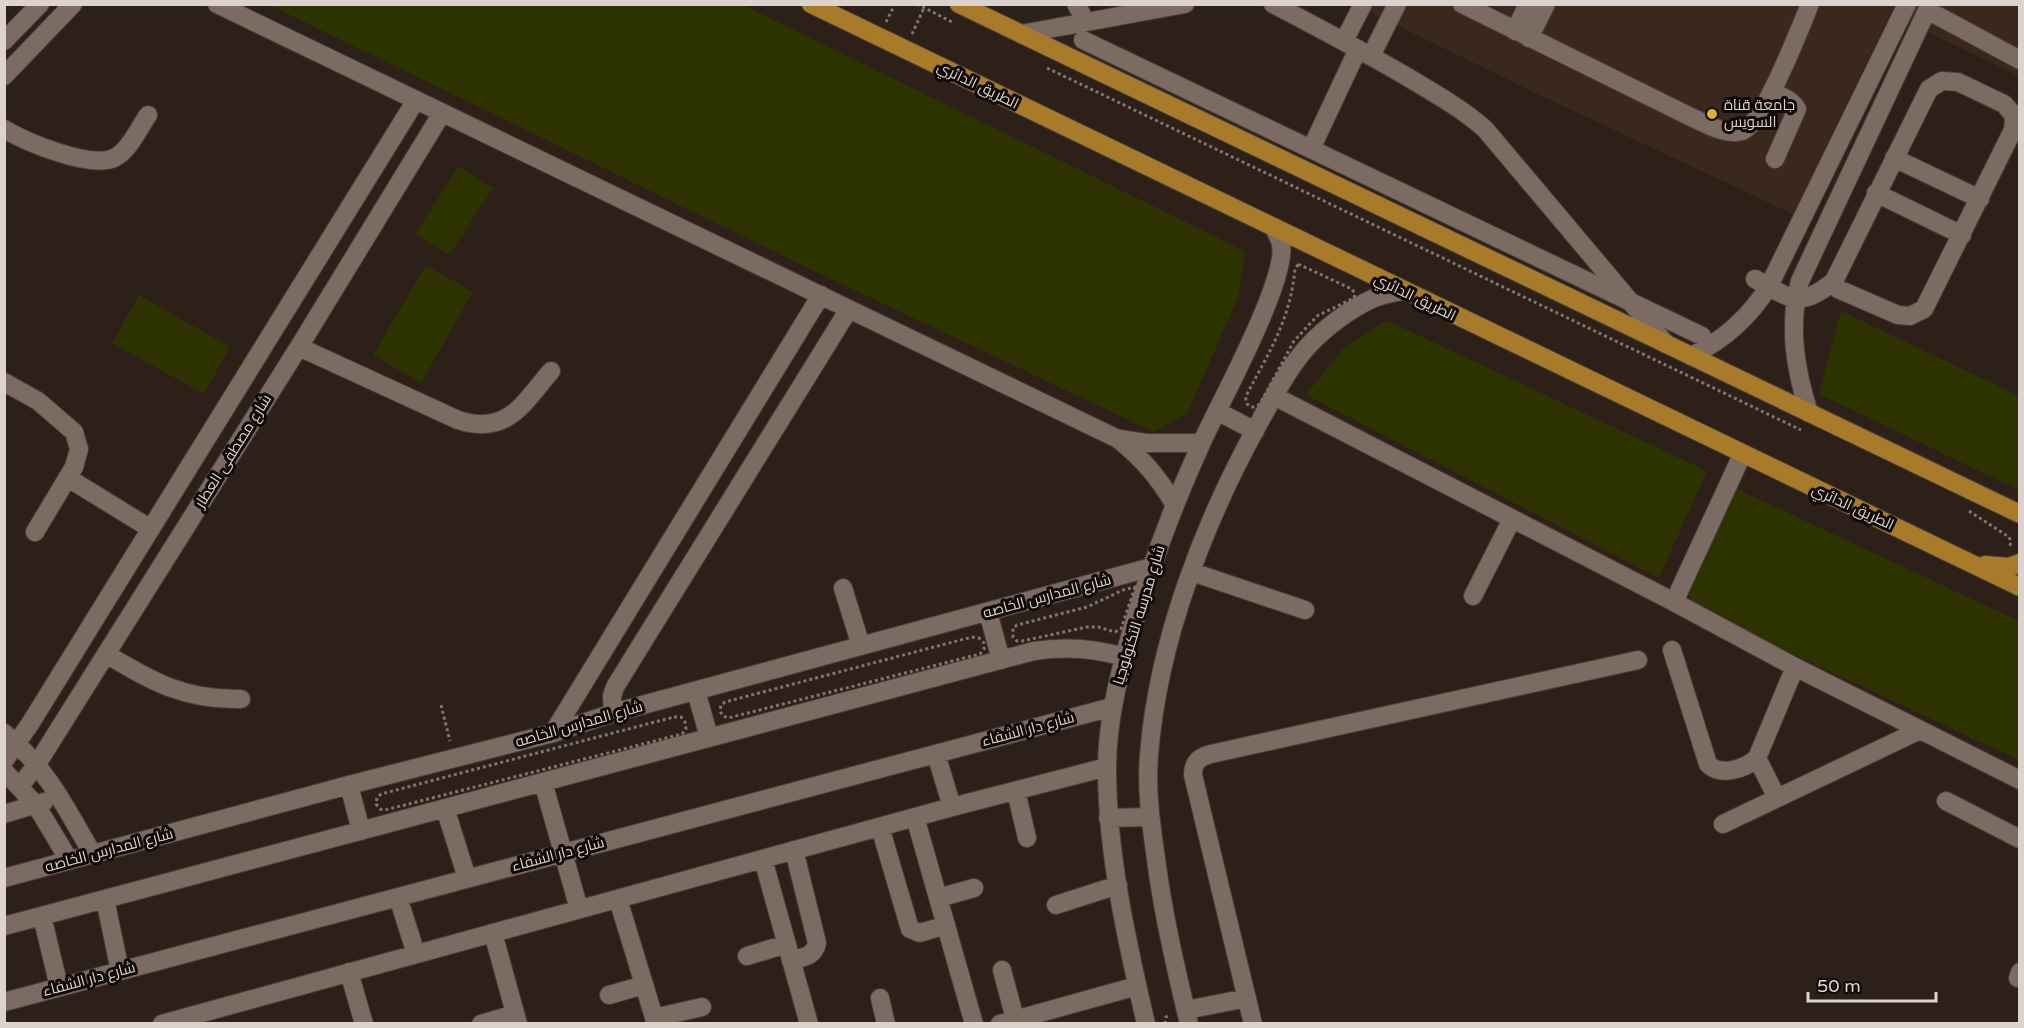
<svg xmlns="http://www.w3.org/2000/svg" width="2024" height="1028" font-family="'Varela Round',Cairo,sans-serif">
<rect width="100%" height="100%" fill="#2d2018"/>
<!-- built -->
<path fill="#3b281d" d="M1355,5H2019V76L1890,14L1793,214L1542,96Z"/>
<!-- green -->
<path fill="#2d3300" d="M270,5H743L1245,251L1239,295L1187,414L1154,432L810,269Z
M459,166L493,188L449,255L415,234Z
M426,265L473,292L421,383L373,355Z
M139,295L230,347L204,394L112,343Z
M1841,311L2019,396V490L1819,394Z
M1386,320L1707,471L1659,578L1306,395L1343,349Z
M1737,489L2019,621V760L1699,610L1688,594Z"/>
<g fill="none" stroke-linecap="round" stroke-linejoin="round">
<!-- minor casing -->
<g stroke="#493e39" stroke-width="20">
<path id="minor" d="M217,4L1118,439C1143,459 1158,477 1175,505
M1076,4L1086,22
M1273,4C1317,27 1361,50 1404,75C1432,92 1460,107 1485,129L1666,344
M1462,4L1693,118C1707,124 1726,136 1742,131C1763,125 1800,28 1810,4
M1927,10L2020,60
M1515,31L1528,4
M1021,34L1185,4
M1529,38L1546,4
M1083,40L1702,336
M4,41L40,4
M1344,41L1363,4
M1371,56L1397,4
M4,76L73,4
M1942,81L1958,82L2004,104L2012,113L2014,119L2013,130L1924,309L1910,316L1898,315L1838,289L1834,281L1929,89Z
M1772,92C1781,96 1792,100 1797,109L1775,159
M4,129C26,142 90,169 114,158C129,151 139,128 148,115
M1311,149L1358,49
M1894,158L1980,199
M1876,193L1962,235
M1755,279C1790,298 1799,310 1834,281
M299,347L458,420C507,436 523,404 551,371
M1691,356C1724,340 1749,318 1769,286L1907,4
M4,382L38,401L74,432L79,449L74,467L35,532
M1274,396L1674,602L1795,667L2020,780
M1217,411L1255,431
M1809,413C1795,369 1788,325 1800,281L1930,4
M1119,439L1146,443H1201
M68,478L151,529
M1192,572L1305,610
M843,588L861,646
M1473,596L1512,519
M1674,602L1742,455
M988,612L1001,660
M1672,650L1708,764C1720,777 1745,769 1757,758L1795,667
M106,654C153,682 184,700 241,699
M696,691L709,737
M613,713L612,696L615,687L849,309
M4,733C45,765 68,811 93,855
M553,733L821,295
M936,754L952,807
M1757,758L1777,798
M4,761L30,724L416,100
M4,771L36,805L69,860
M543,782L579,909
M349,785L361,831
M20,786L37,764L302,342L442,113
M1016,791L1027,838
M1946,801L2020,839
M445,808L467,878
M4,814L44,802
M915,817L974,1024
M1108,818L1150,817
M1723,824L1920,730
M880,827L910,929L920,933L946,925
M763,859L809,1024
M4,878L349,785L553,733L613,713L1152,567
M398,897L416,954
M938,898L974,888
M105,899L120,971
M618,899L656,1024
M1056,905L1118,885
M42,916L59,987
M4,926L1034,651C1065,646 1094,648 1124,657
M493,933L518,1024
M747,956L787,944
M791,961C803,957 814,957 817,943L794,850
M1002,970L1015,1019
M349,972L364,1024
M2018,978L2020,972
M609,995L644,985
M880,998L886,1024
M4,1002L1112,707
M1186,1010L1247,998
M654,1018L702,1007
M162,1024L952,807L1107,767
M481,1024L515,1014
M1000,1024L1137,986
M1146,1024C1127,942 1107,853 1107,769C1107,725 1117,682 1129,640C1148,573 1172,508 1201,444C1218,406 1288,280 1281,244C1280,239 1276,233 1274,227
M1189,1024C1176,969 1163,914 1156,859C1151,824 1146,790 1149,755C1158,640 1205,520 1260,421C1275,394 1289,367 1309,345C1326,327 1350,309 1372,299C1381,295 1392,293 1402,291
M1253,1024L1193,775C1193,762 1199,757 1211,754L1638,660"/>
</g>
<!-- major casing -->
<g stroke="#493e39" stroke-width="20">
<path id="major" d="M811,4L2020,587
M959,4L2020,514
M1985,565L2009,567L2020,563"/>
</g>
<!-- path -->
<path stroke="#80756e" stroke-width="3" stroke-dasharray="3 3" stroke-linecap="butt" d="M917,4L952,22
M886,22L895,4
M912,34L924,8
M1047,68L1801,430
M1298,265H1300L1352,289L1355,294L1354,298L1317,316L1294,341L1261,402C1255,411 1244,407 1246,396C1269,352 1290,321 1295,269Z
M1969,511L2009,537L2011,542L2009,548
M1135,587L1121,629L1115,632L1098,627H1087L1022,641H1017L1013,637V628L1017,625L1087,607L1123,590Z
M972,637L979,638L984,643V649L980,654L728,718L723,716L720,711L721,705L725,702Z
M441,705L450,741
M674,717H681L685,722L686,729L682,734L385,810L380,809L376,804L377,798L381,794Z
M1165,1024L1166,1017L1170,1014"/>
<!-- minor -->
<use href="#minor" stroke="#7b6b62" stroke-width="18"/>
<!-- major -->
<use href="#major" stroke="#a77b2a" stroke-width="18"/>
</g>
<!-- markers -->
<circle fill="#d8b434" stroke="#110b08" stroke-width="2" cx="1712" cy="114" r="6"/>
<g text-anchor="middle" dominant-baseline="central" stroke-width="6" stroke-linejoin="round" paint-order="stroke">
<!-- street labels -->
<g font-size="15" fill="#ddd3ce" stroke="#110b08">
<text transform="translate(978 85) rotate(26)">الطريق الدائري</text>
<text transform="translate(1415 297) rotate(26)">الطريق الدائري</text>
<text transform="translate(233 451) rotate(-58)">شارع مصطفى العطار</text>
<text transform="translate(1853 507) rotate(25)">الطريق الدائري</text>
<text transform="translate(1047 596) rotate(-15)">شارع المدارس الخاصه</text>
<text transform="translate(1139 615) rotate(-73)">شارع مدرسه التكنولوجيا</text>
<text transform="translate(579 724) rotate(-16)">شارع المدارس الخاصه</text>
<text transform="translate(1028 729) rotate(-15)">شارع دار الشفاء</text>
<text transform="translate(109 850) rotate(-15)">شارع المدارس الخاصه</text>
<text transform="translate(558 854) rotate(-15)">شارع دار الشفاء</text>
<text transform="translate(89 979) rotate(-15)">شارع دار الشفاء</text>
</g>
<!-- poi labels -->
<g font-size="15" fill="#ddd3ce" stroke="#110b08" text-anchor="start">
<text x="1724" y="105">جامعة قناة<tspan x="1724" dy="17">السويس</tspan></text>
</g>
</g>
<!-- border -->
<rect width="2024" height="1028" fill="none" stroke="#ddd3ce" stroke-width="12"/>
<!-- scale -->
<path d="M1808 992v9h128v-9" fill="none" stroke="#ddd3ce" stroke-width="3"/>
<text x="1817" y="992" font-size="18" fill="#ddd3ce" stroke="#110b08" stroke-width="4.5" paint-order="stroke">50 m</text>
</svg>
